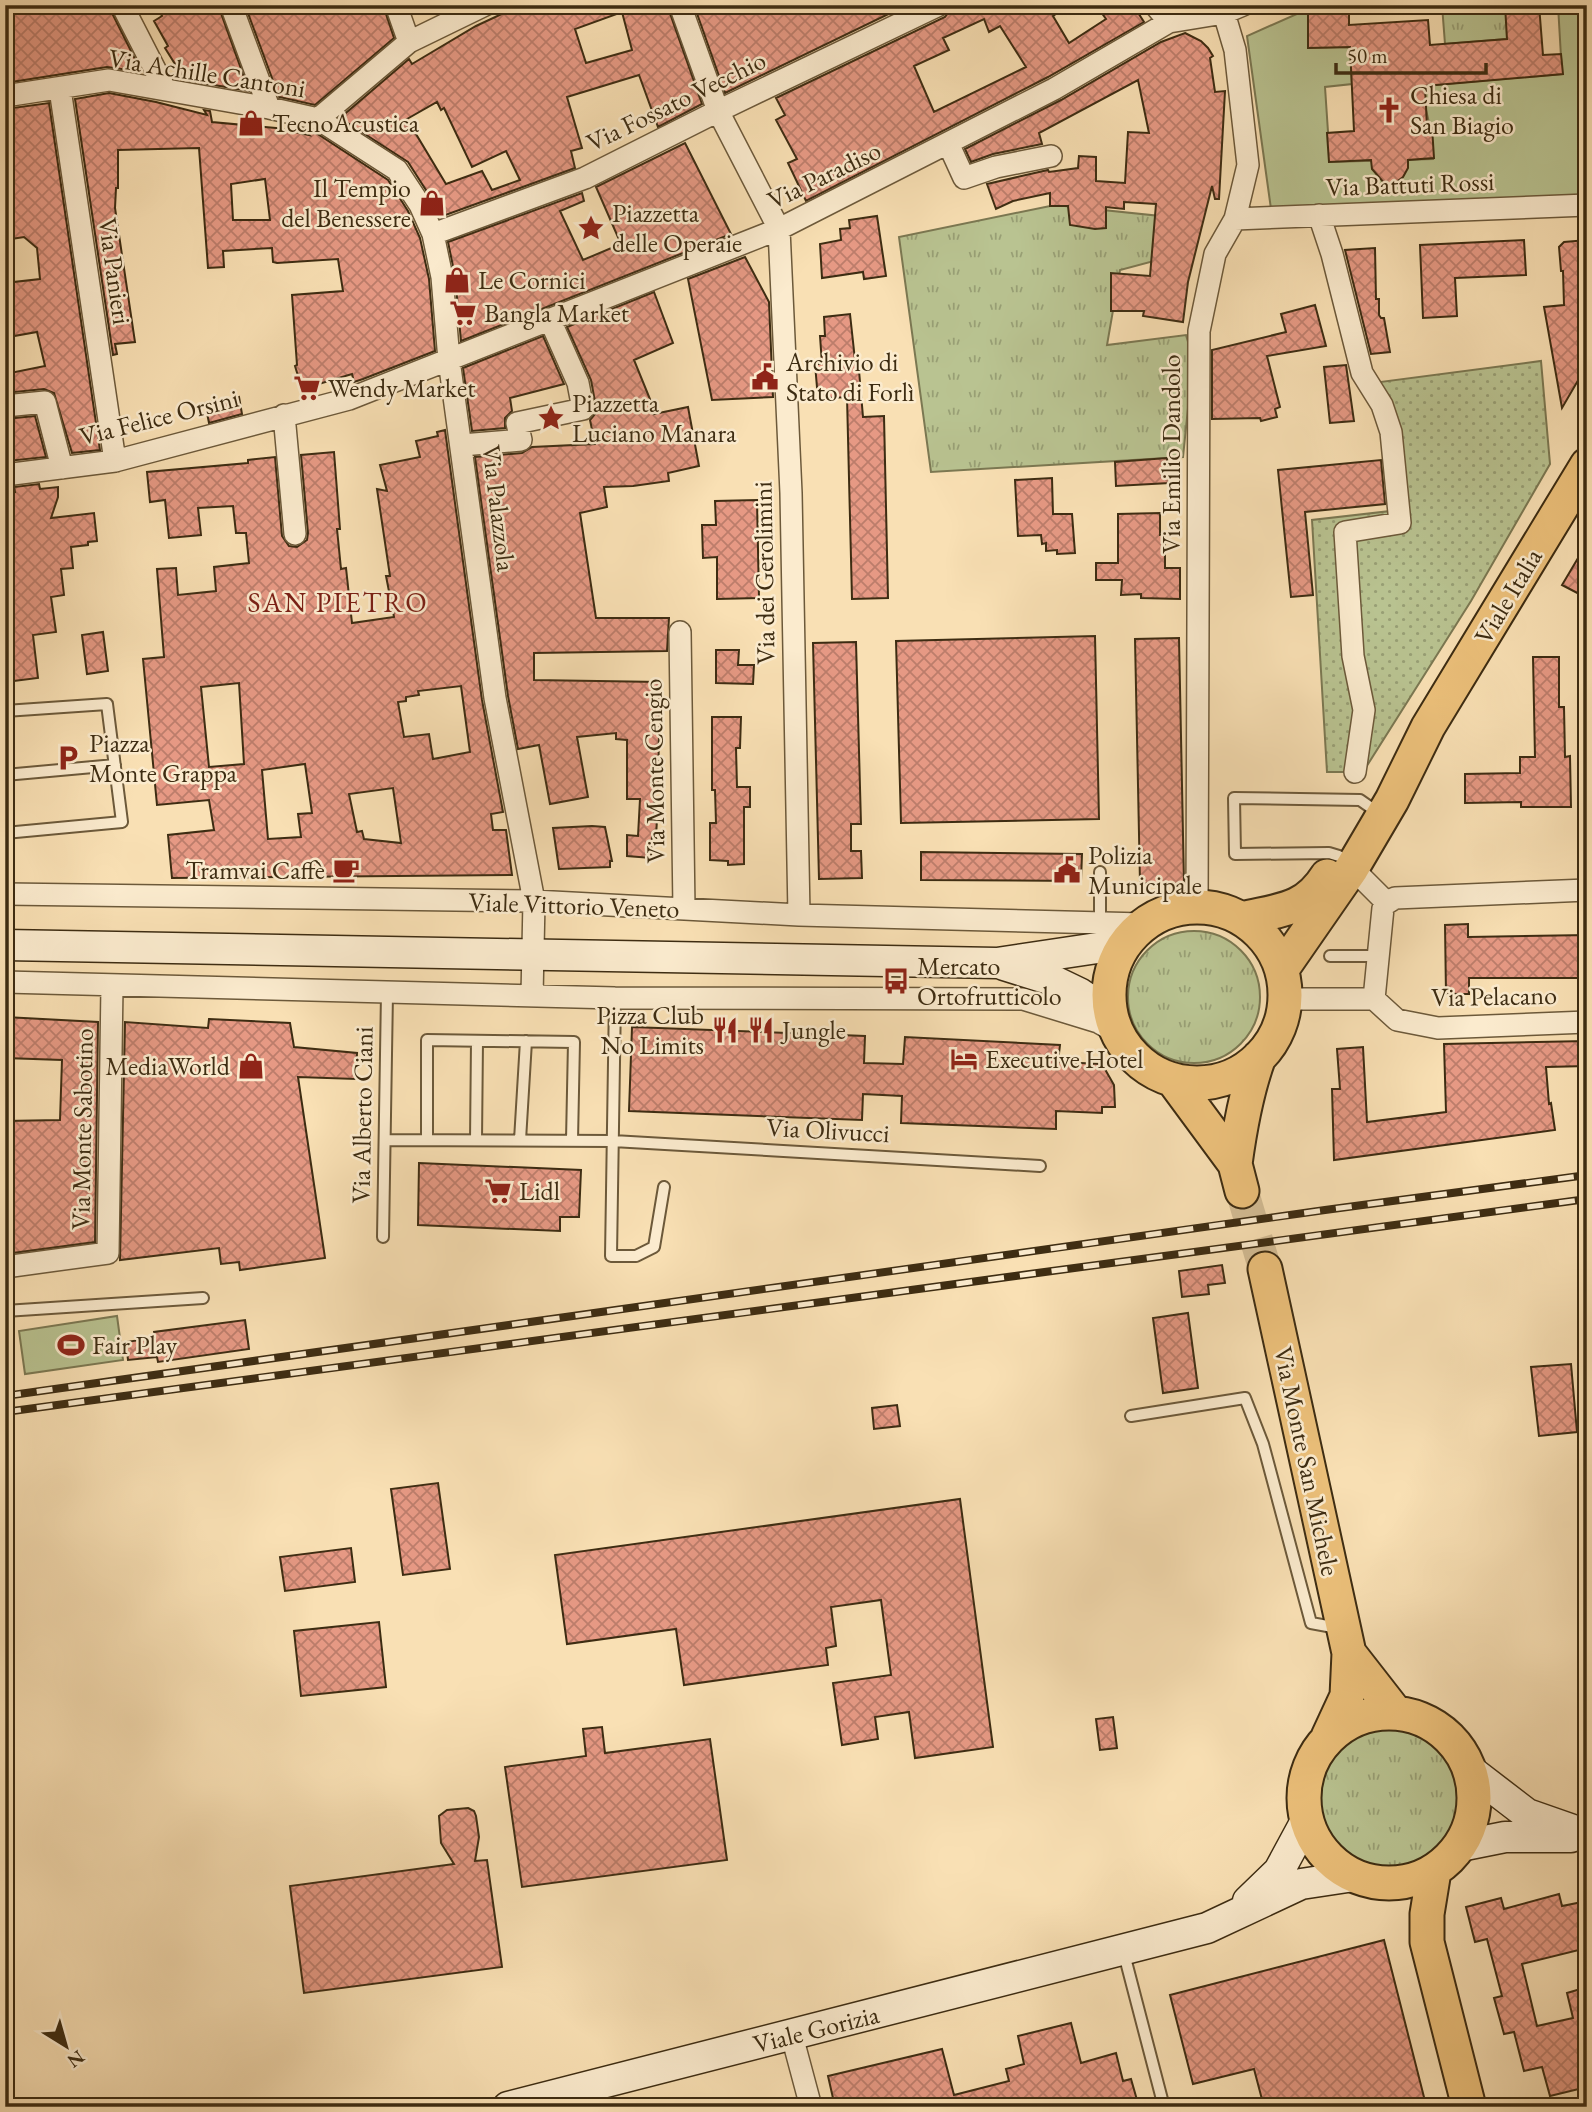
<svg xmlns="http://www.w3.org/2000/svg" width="1592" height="2112" font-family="'EB Garamond',serif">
<defs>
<pattern id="grass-tufts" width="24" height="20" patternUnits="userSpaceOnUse" patternTransform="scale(1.75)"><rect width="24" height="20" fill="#b9c391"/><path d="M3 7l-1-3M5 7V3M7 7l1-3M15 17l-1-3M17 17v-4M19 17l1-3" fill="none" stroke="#989f75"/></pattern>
<pattern id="park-dots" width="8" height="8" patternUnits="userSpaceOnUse" patternTransform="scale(1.75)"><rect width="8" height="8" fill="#b9c391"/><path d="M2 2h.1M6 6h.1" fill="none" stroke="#989f75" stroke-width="1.8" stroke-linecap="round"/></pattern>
<pattern id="building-cross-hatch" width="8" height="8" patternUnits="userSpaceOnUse" patternTransform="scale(1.75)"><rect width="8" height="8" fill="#e69984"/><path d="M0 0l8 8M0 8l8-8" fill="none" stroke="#bc7d6b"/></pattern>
</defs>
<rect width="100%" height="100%" fill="#f9e0b4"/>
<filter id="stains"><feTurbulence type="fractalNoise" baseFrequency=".00286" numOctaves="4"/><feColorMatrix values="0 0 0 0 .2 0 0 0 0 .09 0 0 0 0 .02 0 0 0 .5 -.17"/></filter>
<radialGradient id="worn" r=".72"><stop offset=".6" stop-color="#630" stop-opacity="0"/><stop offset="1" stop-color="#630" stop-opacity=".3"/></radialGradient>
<!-- grass -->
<path fill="url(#grass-tufts)" stroke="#7b7852" stroke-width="2" d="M1442,5H1506L1507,39L1445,44Z
M1055,205L1160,216L1154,261L1120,270L1107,345L1186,335L1193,359L1183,457L931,472L899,237Z
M1128 997a66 66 0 1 1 132 0a66 66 0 1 1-132 0Z
M1316 1798a73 73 0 1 1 146 0a73 73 0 1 1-146 0Z"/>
<!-- park -->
<path fill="url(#park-dots)" stroke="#7b7852" stroke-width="2" d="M1541,361L1550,464L1471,601L1363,772H1327L1312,520L1390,511L1380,382Z"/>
<!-- garden -->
<path fill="#b9c391" stroke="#7b7852" stroke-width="2" d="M1558,5H1587V200L1271,209L1247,36L1308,9L1309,48L1350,47L1352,84L1325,87L1330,162L1433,159C1434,133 1425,111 1421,86L1562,74Z
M117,1316L123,1360L25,1374L19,1331Z"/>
<!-- building -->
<path fill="url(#building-cross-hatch)" stroke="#3d2c12" stroke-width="2" fill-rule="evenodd" d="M7,5H108L139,67L129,70L107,67L5,83V39H12Z
M156,5H218L249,91L185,80L165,48L168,46L154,21L162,16Z
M245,5H383L394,38L315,105L279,97Z
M521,5H667L702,104L658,127L639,75L567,97L582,148L571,151L575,168L440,217L431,198L408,162L340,118L409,59L412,64L476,26ZM622,12L632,50L586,63L575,29ZM437,102L441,110L444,108L472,167L506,151L520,180L492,190L482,171L446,184L407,119Z
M694,5H745L746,11L764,5H900L901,8L725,93Z
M960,5H1069L1053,16L1069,43L1106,19L1096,5H1133L1144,22L1048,77L806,201L788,163L797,159L776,120L785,115L776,98L945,17L951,9ZM984,19L989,32L1000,26L1026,67L934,112L914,66L949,50L943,38Z
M1320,5H1349V25L1428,20L1430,45L1507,39L1505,5H1539L1543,55L1561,54L1563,74L1425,86L1427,127H1432L1434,158L1408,160V168L1403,177L1395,183L1385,184L1372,169L1371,160L1329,162L1327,133L1354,131L1350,47L1308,48V9Z
M1185,33L1201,41L1208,48L1213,56L1210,58L1215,92L1225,91L1219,199H1215L1212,186L1188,282L1183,322L1143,316L1144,311H1111V273L1150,276L1156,204L1124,202V209L1106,207V228L1095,229L1070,225L1068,206H1050V193L1013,201L996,209L987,184L1048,170L1049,172L1078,168L1079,156L1096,157V181L1125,183L1128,132L1149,133L1138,80L1039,133L1042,144L993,154L971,162L965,149L1061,100L1161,42Z
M109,93L156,102L207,115L204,110L210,111L212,122L276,128L309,135L303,129L313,131L388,180L408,211L420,238L429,279L435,351L363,379L354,382L352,374L302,389L295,366L297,365L292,295L343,291L338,259L277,263L273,262L272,248L223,251L224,267L208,268L199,148L118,150V188H116L115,208L135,342L115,344L117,354L113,355L75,99ZM265,179L270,220H233L231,184Z
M49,103L100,450L72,453L54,393L44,389L5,393V374L45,366L37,332L14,336L11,324L5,326V283L40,279L37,248L24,237L11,239L5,157V109Z
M685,143L731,234L461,341L455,276L448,242L582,193L584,201L560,211L583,260L621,244L596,187Z
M877,216L886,276L864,279L863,272L822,278L820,244L841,240L840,229L850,228L849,220Z
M1524,240L1526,275L1455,278L1457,316L1423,318L1420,245Z
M1587,240V365L1562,408L1544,307L1564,305L1563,271H1561L1559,247L1564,242Z
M1375,248L1376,299H1379V315L1381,318H1384L1390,352L1371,354L1345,250Z
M745,257L769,302L773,397L712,400L688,279Z
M654,292L673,343L634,360L654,409V414L688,407L699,466L668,473L669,481L633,486L604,487L607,507L580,513L596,618H669L667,651L534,653V680L660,682L658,785H655L654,820H657L656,836H652L651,858L627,856V835L638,836L640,799H627V740L616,739V733L577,737L588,797L550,804L539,745L518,749L508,696L475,457L522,453L532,447L595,444L590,420L595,414L596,407L591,380L567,327Z
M1315,305L1326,346L1267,356L1280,407L1275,409L1277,417L1261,421L1260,418L1212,419V350L1286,332L1281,314Z
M850,314L855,360L858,359L863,417L884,416L888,598L852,599L847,397L818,399L815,364H822L820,336H825L824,317Z
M543,336L564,384L510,398L512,411L505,418V428L472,431L463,368Z
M1346,365L1354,421L1330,423L1324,367Z
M239,397L242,414L209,423L205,403Z
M35,416L46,457L8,461L5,446V419Z
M445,430L482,700L503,812L491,814L493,830H506L512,875L172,878L168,835L214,830L209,800L157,805L143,659L164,657L157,569L176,568L178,595L216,591L214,567L249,563L246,533H236L233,506L198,508L201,535L169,538L165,500L150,502L147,472L248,463V460L275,457L282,536L289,546L297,547L307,540L308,533L301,455L334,452L340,529H337L341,569L346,568L352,623L394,617L386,576H390L377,489L387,491L380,465L420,457L416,441L438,436L437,432ZM239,683L244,764L209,767L201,687ZM461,686L470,752L433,759L429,734L404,737L398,702L406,701V697L419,695L418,691ZM305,764L312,813L298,814L301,837L268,839L262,770ZM393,788L401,843L364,839L362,831L357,832L349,794Z
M1167,458L1169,483L1116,486L1115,462Z
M1381,460L1385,504L1305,512L1313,595L1291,597L1278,470Z
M1052,478L1053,514H1072L1075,553L1057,554V550L1046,551V543L1042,544L1041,535L1018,536L1015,480Z
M39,484L40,489L58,487V497L51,518L94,513L97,541L88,542V545L71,547L73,568L61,569L64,595L51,597L56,632L33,635L38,678L5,682V493L15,492L14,487Z
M757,500L759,598L717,599V557L703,558L702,525H716L715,501Z
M1160,513V535H1165V568H1180V599L1141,598V594L1121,595L1122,580H1096V563H1118V514Z
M1587,543V598L1562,585Z
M103,632L108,671L87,674L82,635Z
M1095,636L1099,819L901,823L896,641Z
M1179,638L1184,884L1140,883L1135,639Z
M856,642L861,824H851V851H861L862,878L819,879L813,643Z
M716,650H739L738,665H754L753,684L716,683Z
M1533,657H1559V707H1564L1565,757L1570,756L1571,807H1521V802L1465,803V774L1520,773V757H1535Z
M712,717H741L740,748H736L737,787H750V807H744V864L728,865V861L710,860V823H716L715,790H712Z
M592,826L605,827L612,861H610V867L559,869L553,828Z
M921,852L1082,854L1081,881L921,880Z
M1468,924V937L1587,935V978H1469V994H1446L1445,925Z
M5,1017L98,1022L95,1242L5,1254V1121L60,1120L62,1060L5,1058Z
M209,1019L290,1023L294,1047L357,1053L356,1079L298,1077L325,1258L240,1270L239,1262L221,1264L219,1248L120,1260L125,1022L208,1028Z
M632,1027L865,1036L864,1063L903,1064L905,1037L1060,1045L1058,1062L1102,1064L1114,1085L1115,1107H1102V1113L1056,1111V1129L901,1123L902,1096L863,1094L862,1120L629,1111Z
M1587,1041V1066L1546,1067L1549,1104L1551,1103L1555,1130L1334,1160L1332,1089H1340L1337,1049L1363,1047L1367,1122L1446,1112L1444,1044Z
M419,1163L581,1170L579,1217H560V1231L418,1225Z
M1222,1265L1225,1283L1208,1285L1209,1294L1182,1297L1179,1271Z
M1188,1313L1198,1388L1163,1393L1153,1318Z
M245,1320L249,1349L158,1362L157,1357L128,1360L126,1342L154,1338V1332Z
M1571,1364L1577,1432L1539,1436L1531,1367Z
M897,1405L900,1426L874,1429L872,1408Z
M438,1483L450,1569L403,1575L391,1489Z
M960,1499L993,1747L915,1758L909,1712L875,1717L878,1739L842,1745L833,1683L891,1675L881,1600L831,1607L836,1646L826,1648L828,1665L797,1669L684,1685L676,1629L567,1644L555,1555Z
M351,1548L355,1582L285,1591L280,1557Z
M379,1622L386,1687L301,1696L294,1631Z
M1113,1717L1117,1748L1100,1750L1096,1719Z
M602,1727L605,1753L710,1739L727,1860L522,1887L505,1767L586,1756L583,1729Z
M468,1808L474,1811L476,1816L479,1837L475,1861L487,1860L502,1967L304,1993L290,1886L454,1864L441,1843L439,1816L447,1810Z
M1559,1894L1562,1906L1587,1901V1948L1522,1964L1537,2026L1573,2018L1567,1993L1587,1987V2087L1550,2096L1542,2067L1524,2071L1514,2032L1504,2034L1494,1998L1502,1996L1487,1939L1475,1942L1466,1907L1501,1898L1504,1909Z
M1384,1940L1425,2101L1400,2107H1264L1254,2069L1193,2084L1170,1995Z
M1071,2023L1081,2063L1116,2053L1123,2081L1131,2079L1139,2107H835L828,2076L942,2049L954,2095L1009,2081L1006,2069L1024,2064L1018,2036Z"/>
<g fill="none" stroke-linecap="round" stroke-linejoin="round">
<!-- primary-tunnel -->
<path stroke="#d3bc94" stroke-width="33" stroke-dasharray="33 17" stroke-linecap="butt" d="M1242,1191L1265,1269"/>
<!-- lane casing -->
<g stroke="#6c593a" stroke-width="14">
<path id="lane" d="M5,711L107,704L122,822L5,833
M5,775L115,765
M1339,856L1329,853L1235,854L1234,798L1360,800L1380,814
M1100,872V923
M1330,956H1379
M615,998L611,1256H636L654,1247L664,1187
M385,1140L613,1141L1040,1166
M427,1140V1040L574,1042L572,1140
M476,1140L477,1041
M520,1140L526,1041
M383,1237L387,993
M5,1311L203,1298
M1131,1416L1245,1398L1263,1444L1311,1623L1338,1628
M1123,1950L1164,2107"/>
</g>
<!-- street casing -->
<g stroke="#6c593a" stroke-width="24">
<path id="street" d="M122,5L165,89
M231,5L269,108
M396,5L409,42
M680,5L718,111L779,229L791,493L799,915
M1155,5L1169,22
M60,89L115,461
M5,96L109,80L269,108L318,119L397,170L420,205L433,234L442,277L449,360L495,698L534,901L532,996
M318,119L409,42L485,5
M948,143L964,178L996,167L1051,156
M1319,215L1332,254L1362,373L1382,405L1391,432L1400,523L1345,532L1353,656L1364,710L1355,772
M1235,219L1587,205
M433,234L585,178L718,111L939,5
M5,406L45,402L62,468
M284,415L295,534
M462,445L521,440L517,423L583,409L578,383L550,320
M5,475L115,461L349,399L779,229L1054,89L1169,22L1224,13L1243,5
M680,632L684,909
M1352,868L1387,903
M5,894L534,901L799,915L1143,924
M1197,906L1199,331L1215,254L1235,219L1248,165L1235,50L1224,13
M5,982L615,998L1023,999L1098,1022L1116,1032
M1285,999H1374L1397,1020L1438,1028L1587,1022
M1374,999L1383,908L1387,903L1395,898L1587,890
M5,1267L108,1253L112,986
M792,2036L811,2107"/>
</g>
<!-- secondary casing -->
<g stroke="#3d2c12" stroke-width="33">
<path id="secondary" d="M5,945L997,963L1124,944
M1004,965L1052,980L1079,993L1110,1014
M1471,1771L1527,1814L1587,1835
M1460,1846L1505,1837H1571
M1248,1901L1279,1871L1306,1821
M508,2107L1207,1928L1301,1884L1354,1876"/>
</g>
<!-- primary casing -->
<g stroke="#3d2c12" stroke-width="37">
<path id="primary" d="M1109 995a88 88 0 1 1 176 0a88 88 0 1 1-176 0Z
M1242,919C1279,910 1305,911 1327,876
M1282,969L1352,868L1392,800L1428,727L1587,465
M1173,1080L1235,1164L1242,1191
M1235,1164C1240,1127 1246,1092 1259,1057
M1265,1269L1349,1653L1347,1696L1328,1737
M1349,1653L1395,1712
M1304 1798a85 85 0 1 1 170 0a85 85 0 1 1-170 0Z
M1434,1871L1427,1914V1942L1469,2107"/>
</g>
<!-- lane -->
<use href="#lane" stroke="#fbebce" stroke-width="10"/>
<!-- street -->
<use href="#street" stroke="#fbebce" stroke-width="21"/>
<!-- secondary -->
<use href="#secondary" stroke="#fbebce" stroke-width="30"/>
<!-- primary -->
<use href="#primary" stroke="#ecc07a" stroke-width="33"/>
<!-- rail casing -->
<g stroke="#3d2c12" stroke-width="8">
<path id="rail" d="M5,1396L1325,1210L1587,1175
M5,1412L1587,1199"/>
</g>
<!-- rail -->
<use href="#rail" stroke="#fbebce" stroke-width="5" stroke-dasharray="16" stroke-linecap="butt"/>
</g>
<!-- icons -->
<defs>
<g id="church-bare" transform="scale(2.1)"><path d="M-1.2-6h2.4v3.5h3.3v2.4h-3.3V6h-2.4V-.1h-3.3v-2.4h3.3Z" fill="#8f2418" stroke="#fbebce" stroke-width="2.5" paint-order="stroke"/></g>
<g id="shop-bare" transform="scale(2.1)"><path d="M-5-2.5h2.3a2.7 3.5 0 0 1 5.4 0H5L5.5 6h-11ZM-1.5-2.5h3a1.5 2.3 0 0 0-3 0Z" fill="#8f2418" stroke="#fbebce" stroke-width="2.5" paint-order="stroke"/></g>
<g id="sight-bare" transform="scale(2.1)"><path d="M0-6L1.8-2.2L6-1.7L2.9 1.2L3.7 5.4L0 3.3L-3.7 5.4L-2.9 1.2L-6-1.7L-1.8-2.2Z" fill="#8f2418" stroke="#fbebce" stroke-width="2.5" paint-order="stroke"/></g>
<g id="supermarket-bare" transform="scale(2.1)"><path d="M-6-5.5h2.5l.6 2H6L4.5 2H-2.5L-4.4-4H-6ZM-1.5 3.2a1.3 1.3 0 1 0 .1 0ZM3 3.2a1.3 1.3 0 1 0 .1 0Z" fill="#8f2418" stroke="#fbebce" stroke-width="2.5" paint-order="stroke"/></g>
<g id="civic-bare" transform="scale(2.1)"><path d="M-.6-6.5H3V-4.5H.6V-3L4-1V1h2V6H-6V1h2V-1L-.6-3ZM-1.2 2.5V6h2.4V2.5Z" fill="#8f2418" stroke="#fbebce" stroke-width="2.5" paint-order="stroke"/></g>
<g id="parking-bare" transform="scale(2.1)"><path d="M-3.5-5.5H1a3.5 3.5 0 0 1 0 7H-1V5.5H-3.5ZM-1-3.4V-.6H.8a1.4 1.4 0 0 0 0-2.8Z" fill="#8f2418" stroke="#fbebce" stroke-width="2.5" paint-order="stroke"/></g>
<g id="cafe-bare" transform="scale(2.1)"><path d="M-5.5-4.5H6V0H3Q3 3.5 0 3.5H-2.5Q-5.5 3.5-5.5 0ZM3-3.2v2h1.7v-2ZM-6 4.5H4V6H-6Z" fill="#8f2418" stroke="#fbebce" stroke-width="2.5" paint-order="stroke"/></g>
<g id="bus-bare" transform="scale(2.1)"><path d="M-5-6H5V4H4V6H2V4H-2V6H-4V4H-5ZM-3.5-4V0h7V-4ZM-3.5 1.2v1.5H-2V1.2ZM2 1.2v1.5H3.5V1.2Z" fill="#8f2418" stroke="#fbebce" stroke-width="2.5" paint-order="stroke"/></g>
<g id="restaurant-bare" transform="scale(2.1)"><path d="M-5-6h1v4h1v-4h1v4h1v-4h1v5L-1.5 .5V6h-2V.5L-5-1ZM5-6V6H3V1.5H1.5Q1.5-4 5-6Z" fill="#8f2418" stroke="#fbebce" stroke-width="2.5" paint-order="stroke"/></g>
<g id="hotel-bare" transform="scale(2.1)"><path d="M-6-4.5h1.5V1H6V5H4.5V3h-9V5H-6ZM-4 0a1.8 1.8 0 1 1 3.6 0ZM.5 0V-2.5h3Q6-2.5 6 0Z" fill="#8f2418" stroke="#fbebce" stroke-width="2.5" paint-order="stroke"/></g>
<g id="stadium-bare" transform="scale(2.1)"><path d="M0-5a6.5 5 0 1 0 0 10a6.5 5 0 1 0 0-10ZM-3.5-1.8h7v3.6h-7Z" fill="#8f2418" stroke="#fbebce" stroke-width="2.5" paint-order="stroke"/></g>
</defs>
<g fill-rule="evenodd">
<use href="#church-bare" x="1389" y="110"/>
<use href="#shop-bare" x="251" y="123"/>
<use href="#shop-bare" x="432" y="203"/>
<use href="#sight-bare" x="591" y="228"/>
<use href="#shop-bare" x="457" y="280"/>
<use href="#supermarket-bare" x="463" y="313"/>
<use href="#civic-bare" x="765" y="377"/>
<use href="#supermarket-bare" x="307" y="388"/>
<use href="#sight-bare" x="551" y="418"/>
<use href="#parking-bare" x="68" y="758"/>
<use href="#cafe-bare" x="346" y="870"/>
<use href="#civic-bare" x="1067" y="870"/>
<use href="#bus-bare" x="896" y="981"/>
<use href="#restaurant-bare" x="725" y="1030"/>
<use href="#restaurant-bare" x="761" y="1030"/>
<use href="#hotel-bare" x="964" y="1059"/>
<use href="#shop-bare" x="251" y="1066"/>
<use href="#supermarket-bare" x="498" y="1191"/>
<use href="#stadium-bare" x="71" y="1345"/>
</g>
<g text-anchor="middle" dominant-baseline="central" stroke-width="5" stroke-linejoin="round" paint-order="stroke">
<!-- street labels -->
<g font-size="26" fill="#3d2c12" stroke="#fbebce">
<text transform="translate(207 73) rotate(9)">Via Achille Cantoni</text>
<text transform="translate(676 101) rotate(-26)">Via Fossato Vecchio</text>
<text transform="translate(824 175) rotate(-26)">Via Paradiso</text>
<text transform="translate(1410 184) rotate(-2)">Via Battuti Rossi</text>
<text transform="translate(115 271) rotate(82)">Via Panieri</text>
<text transform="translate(159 417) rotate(-14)">Via Felice Orsini</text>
<text transform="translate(1171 454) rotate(-90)">Via Emilio Dandolo</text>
<text transform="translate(499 508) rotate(83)">Via Palazzola</text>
<text transform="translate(764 573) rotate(-91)">Via dei Gerolimini</text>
<text transform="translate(1508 596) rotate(-59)">Viale Italia</text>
<text transform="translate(654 771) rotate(-91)">Via Monte Cengio</text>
<text transform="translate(574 905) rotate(2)">Viale Vittorio Veneto</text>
<text transform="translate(1494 996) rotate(-1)">Via Pelacano</text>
<text transform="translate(362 1115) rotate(-89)">Via Alberto Ciani</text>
<text transform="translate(82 1129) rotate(-89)">Via Monte Sabotino</text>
<text transform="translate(828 1130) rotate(3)">Via Olivucci</text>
<text transform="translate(1307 1461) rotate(78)">Via Monte San Michele</text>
<text transform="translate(816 2029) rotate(-14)">Viale Gorizia</text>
</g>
<!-- poi labels -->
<g font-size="26" fill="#3d2c12" stroke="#fbebce" text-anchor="start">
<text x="1410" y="95">Chiesa di<tspan x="1410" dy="30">San Biagio</tspan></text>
<text x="272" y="123">TecnoAcustica</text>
<text x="411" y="188" text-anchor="end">Il Tempio<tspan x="411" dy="30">del Benessere</tspan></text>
<text x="612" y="213">Piazzetta<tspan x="612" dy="30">delle Operaie</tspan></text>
<text x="478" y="280">Le Cornici</text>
<text x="484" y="313">Bangla Market</text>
<text x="786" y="362">Archivio di<tspan x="786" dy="30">Stato di Forlì</tspan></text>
<text x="328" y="388">Wendy Market</text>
<text x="572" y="403">Piazzetta<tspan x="572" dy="30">Luciano Manara</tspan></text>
<text x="89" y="743">Piazza<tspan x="89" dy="30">Monte Grappa</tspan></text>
<text x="1088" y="855">Polizia<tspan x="1088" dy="30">Municipale</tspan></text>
<text x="325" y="870" text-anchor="end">Tramvai Caffè</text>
<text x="917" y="966">Mercato<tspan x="917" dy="30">Ortofrutticolo</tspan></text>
<text x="704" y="1015" text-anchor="end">Pizza Club<tspan x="704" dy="30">No Limits</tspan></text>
<text x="782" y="1030">Jungle</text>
<text x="985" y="1059">Executive Hotel</text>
<text x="230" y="1066" text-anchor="end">MediaWorld</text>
<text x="519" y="1191">Lidl</text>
<text x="92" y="1345">Fair Play</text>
</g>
<!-- neighbourhood labels -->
<g font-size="28" letter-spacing="2" fill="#7a1f14" stroke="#fbebce">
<text x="338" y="602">SAN PIETRO</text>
</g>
</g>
<!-- margin -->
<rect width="1592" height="2112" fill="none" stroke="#f9e0b4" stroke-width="28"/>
<rect x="7" y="7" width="1578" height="2098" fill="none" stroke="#3d2c12" stroke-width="3.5"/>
<rect x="14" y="14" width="1564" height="2084" fill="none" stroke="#3d2c12" stroke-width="2"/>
<!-- north arrow -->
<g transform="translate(66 2046) rotate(143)" stroke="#fbebce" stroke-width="5" paint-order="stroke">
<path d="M0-5L12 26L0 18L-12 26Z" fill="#3d2c12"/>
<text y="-10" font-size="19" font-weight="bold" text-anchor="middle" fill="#3d2c12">N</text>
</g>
<!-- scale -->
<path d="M1336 63v10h150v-10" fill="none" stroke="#3d2c12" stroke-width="3.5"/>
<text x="1347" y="63" font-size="21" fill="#3d2c12" stroke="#fbebce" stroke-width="5" paint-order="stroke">50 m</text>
<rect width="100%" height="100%" filter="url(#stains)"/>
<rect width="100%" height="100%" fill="url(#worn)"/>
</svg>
